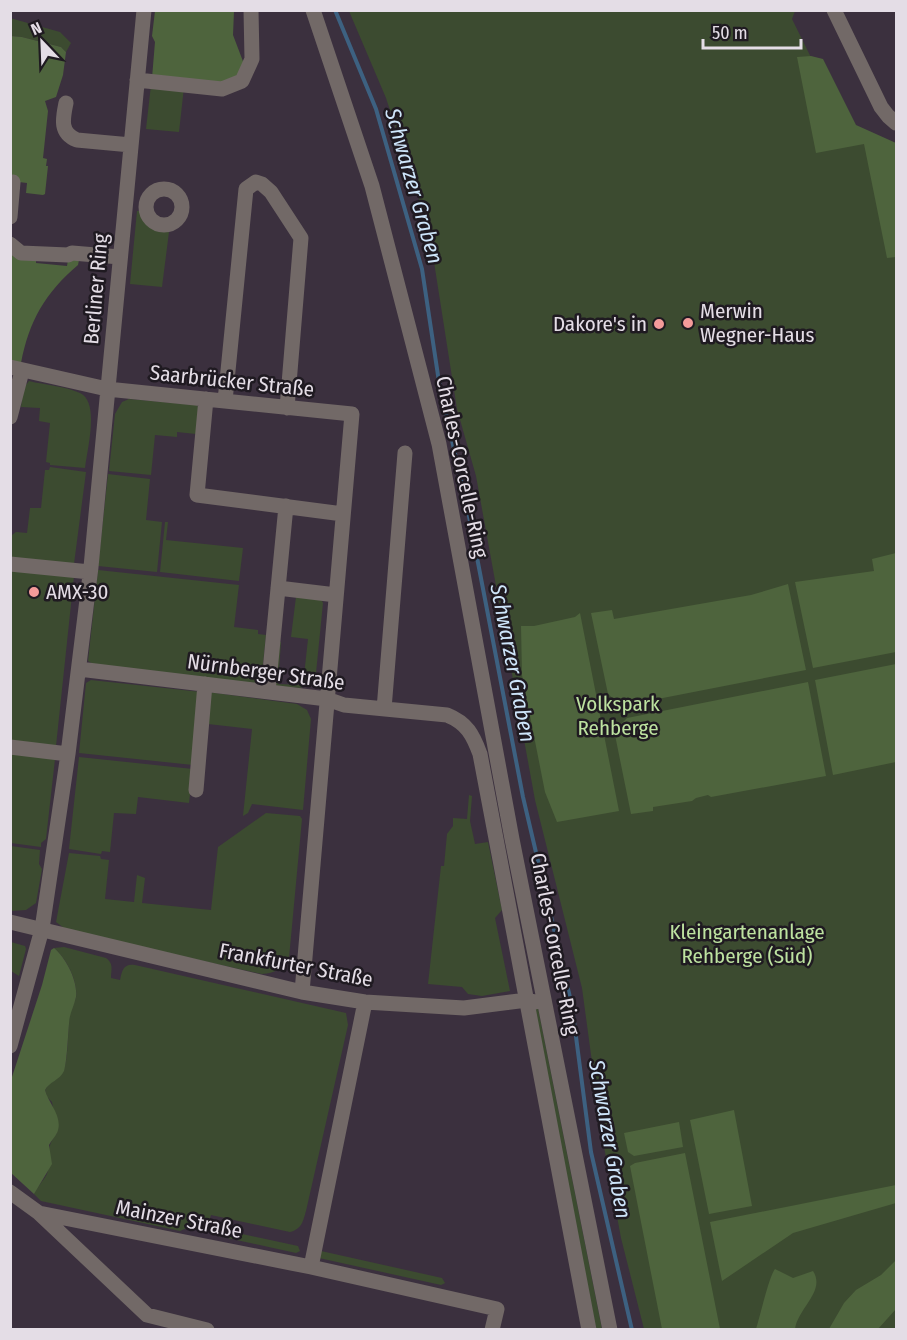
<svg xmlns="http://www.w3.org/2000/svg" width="907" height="1340" font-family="'Fira Sans Condensed',sans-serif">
<rect width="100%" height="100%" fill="#3b303e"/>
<!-- green -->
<path fill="#3c4b30" d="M349,11H795L792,19L847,130L896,150V1329H644L621,1238L602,1136L582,988L535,800L476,476L457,409L429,230L386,98Z
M10,18L60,32L71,43L66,52L61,47L22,37L11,36Z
M151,85L184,87L179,132L146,129Z
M137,211H141L150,225L167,229L169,232L162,287L130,284Z
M29,381C45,385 65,386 80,393C100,402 87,450 85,468L50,465V463L46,462L50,423L39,421L40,408L21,407L23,389Z
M129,399L197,405L199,409L196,434L177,432V437L155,435L151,475L109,471L115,414L122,402Z
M50,467L86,472L74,564L11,558L12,535L16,532L27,533L30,508H41L45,470H49Z
M108,474L150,479L146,520L162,522L157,572L98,566Z
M165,522H168L166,540L243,548L239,581L160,572Z
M11,567L74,576L56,746L11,744Z
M98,570L239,585L234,627L258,630V634L266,635L261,683L258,684L93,664L88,661Z
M296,597H320L323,603L316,673L306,686L300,688L275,686L276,641L281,642L278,684L303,685L308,639L291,637Z
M91,680L201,692L193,765L79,753L86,683Z
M208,692L297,704L307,710L311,719L303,810L252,804L248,813L243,816L252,729L208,724Z
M11,753L55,759L46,839L41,843V847L11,843Z
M79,757L193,769L189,803L138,797L136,814L114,813L110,852L102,851L101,854L69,849Z
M469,795L472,796L470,821L475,844L488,842L502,910L495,918L510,991L482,996L468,994L462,987L428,984L441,866H444L447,834L453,826V818L467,819Z
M266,813L300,816L302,819L289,958C282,969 275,973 262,974L68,931L56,922L69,853L100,856L101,859L109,860L105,899L134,902L137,875L145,878L142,903L211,910L218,847Z
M11,846L40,850L39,864L42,869L36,903L26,910L11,911Z
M11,942L25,946L26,949L19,976L11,971Z
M64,947L106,958C114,964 111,969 111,978L120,980C122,970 124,963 135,965L346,1013L348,1025L306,1211C303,1221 302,1229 290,1232L211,1215L209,1221L196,1219L191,1226L180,1231L41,1201L34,1194C37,1187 44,1180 47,1174C53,1157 43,1150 57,1133L52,1102L47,1097L45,1090C50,1080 60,1079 65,1066C68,1053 68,1033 69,1019C69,1011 74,1005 76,997C78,980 66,958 54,948Z
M538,1008L602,1329H596L534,1010Z
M219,1229L298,1246L300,1251L296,1253L218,1236L215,1231Z
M321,1251L442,1278L445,1283L441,1285L319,1258Z"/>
<!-- forest -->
<path fill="#4e643d" d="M155,11H234L233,35L244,64L241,79L222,88L152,78L155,42L152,36Z
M11,36L22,37L61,47L66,52L63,75L56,97L45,101L48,111L43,158L47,159L46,166H48L45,194L43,195L26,193L27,183L11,181Z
M811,56L823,59L856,125L896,143V257L887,258L864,144L816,153L797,57Z
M10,251L36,258V263L67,266L68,260H79L78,265C45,293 29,321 21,363L11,361Z
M896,553V652L813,668L795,582L874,571L872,559Z
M788,584L806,670L627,705L617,702L608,694L591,613L612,610L614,619L751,595Z
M580,613L619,811L557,822L545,792L522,675L521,626H534L575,617Z
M896,664V762L833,775L815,680Z
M808,682L826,776L711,797L708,795L696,798L692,801L653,807V811L631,814L615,735L620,725L627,718Z
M54,948C66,958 78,981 76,997C74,1007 69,1014 69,1024C68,1035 67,1062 64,1071C60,1080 49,1082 45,1090C48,1103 64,1117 57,1133C55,1137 51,1141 49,1145L52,1164L34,1194L11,1173V1080L42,985L51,950Z
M734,1110L752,1206L709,1214L690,1120Z
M679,1122L683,1147L634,1156L628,1152L624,1133Z
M685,1153L720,1329H662L630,1166L635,1163Z
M896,1185V1203L793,1233L722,1281L710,1222Z
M896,1260V1309L878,1329H829L844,1303L856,1290L881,1275Z
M775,1269L793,1278L813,1271C826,1291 798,1308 795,1329H756C760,1317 769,1276 775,1269Z"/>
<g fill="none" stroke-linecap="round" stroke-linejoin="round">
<!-- stream -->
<path stroke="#3d6181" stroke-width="4" d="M335,10L376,109L422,269L439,382L470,521L523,797L572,1006L591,1152L632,1330"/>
<!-- minor -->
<path stroke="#726967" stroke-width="15" d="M313,10L372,186L439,444L512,839L610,1330
M834,10L881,107L888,116L896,123
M137,80L222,89L242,81L252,59L251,10
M66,103C63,118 59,133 77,140L131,145
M146 207a18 18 0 1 1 36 0a18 18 0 1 1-36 0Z
M10,217L13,182
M10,244L21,253L68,255L72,253L120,257
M10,367L107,389L352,414L302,992
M206,399L197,495L343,514
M225,401L246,189L256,182L262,184L271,192L301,238L287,408
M10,417L22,371
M10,564L90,572
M278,588L336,595
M79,669L327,699L344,705L447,715C467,723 473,735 480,754L589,1330
M268,692L286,506
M384,709L405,453
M10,747L68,754
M196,790L205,684
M10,922L302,992L365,1002L464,1008L527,1000L535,1002
M10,1046L42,929L68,754L91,567L144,10
M10,1192L39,1213L311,1267L497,1309L492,1330
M39,1213L147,1315L207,1330
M311,1267L365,1002"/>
</g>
<!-- markers -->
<g fill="#f59b9a" stroke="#1f1a21" stroke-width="2">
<circle cx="688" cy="323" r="6"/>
<circle cx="659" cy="324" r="6"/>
<circle cx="34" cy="592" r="6"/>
</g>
<g text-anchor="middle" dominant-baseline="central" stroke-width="5" stroke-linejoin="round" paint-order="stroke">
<!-- street labels -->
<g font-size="21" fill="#e4dde6" stroke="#1f1a21">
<text transform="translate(96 289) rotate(-85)">Berliner Ring</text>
<text transform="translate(232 381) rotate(6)">Saarbrücker Straße</text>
<text transform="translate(462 467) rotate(78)">Charles-Corcelle-Ring</text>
<text transform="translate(266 672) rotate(8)">Nürnberger Straße</text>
<text transform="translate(555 944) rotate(79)">Charles-Corcelle-Ring</text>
<text transform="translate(296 965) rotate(11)">Frankfurter Straße</text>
<text transform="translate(179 1219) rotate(11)">Mainzer Straße</text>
</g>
<!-- poi labels -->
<g font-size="21" fill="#e4dde6" stroke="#1f1a21" text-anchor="start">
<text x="700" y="311">Merwin<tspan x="700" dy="24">Wegner-Haus</tspan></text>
<text x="647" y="324" text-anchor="end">Dakore's in</text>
<text x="46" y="592">AMX-30</text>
</g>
<!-- park labels -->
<g font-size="21" fill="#bde2a0" stroke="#1f1a21">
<text x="618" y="704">Volkspark<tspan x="618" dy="24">Rehberge</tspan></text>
<text x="747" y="932">Kleingartenanlage<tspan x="747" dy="24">Rehberge (Süd)</tspan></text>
</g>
<!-- water labels -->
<g font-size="22" font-style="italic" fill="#cee5fa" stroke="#1f1a21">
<text transform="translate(414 186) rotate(74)">Schwarzer Graben</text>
<text transform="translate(513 663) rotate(79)">Schwarzer Graben</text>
<text transform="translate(610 1139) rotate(80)">Schwarzer Graben</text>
</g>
</g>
<!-- border -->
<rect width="907" height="1340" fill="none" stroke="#e4dde6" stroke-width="24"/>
<!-- north arrow -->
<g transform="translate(42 42) rotate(337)" stroke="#1f1a21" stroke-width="4.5" paint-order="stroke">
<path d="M0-4.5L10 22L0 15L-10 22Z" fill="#e4dde6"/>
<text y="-9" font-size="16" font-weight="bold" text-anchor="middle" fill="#e4dde6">N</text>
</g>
<!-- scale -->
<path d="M703 39v9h98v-9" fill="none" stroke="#e4dde6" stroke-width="3"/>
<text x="712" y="39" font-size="18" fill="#e4dde6" stroke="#1f1a21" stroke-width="4.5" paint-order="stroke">50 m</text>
</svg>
